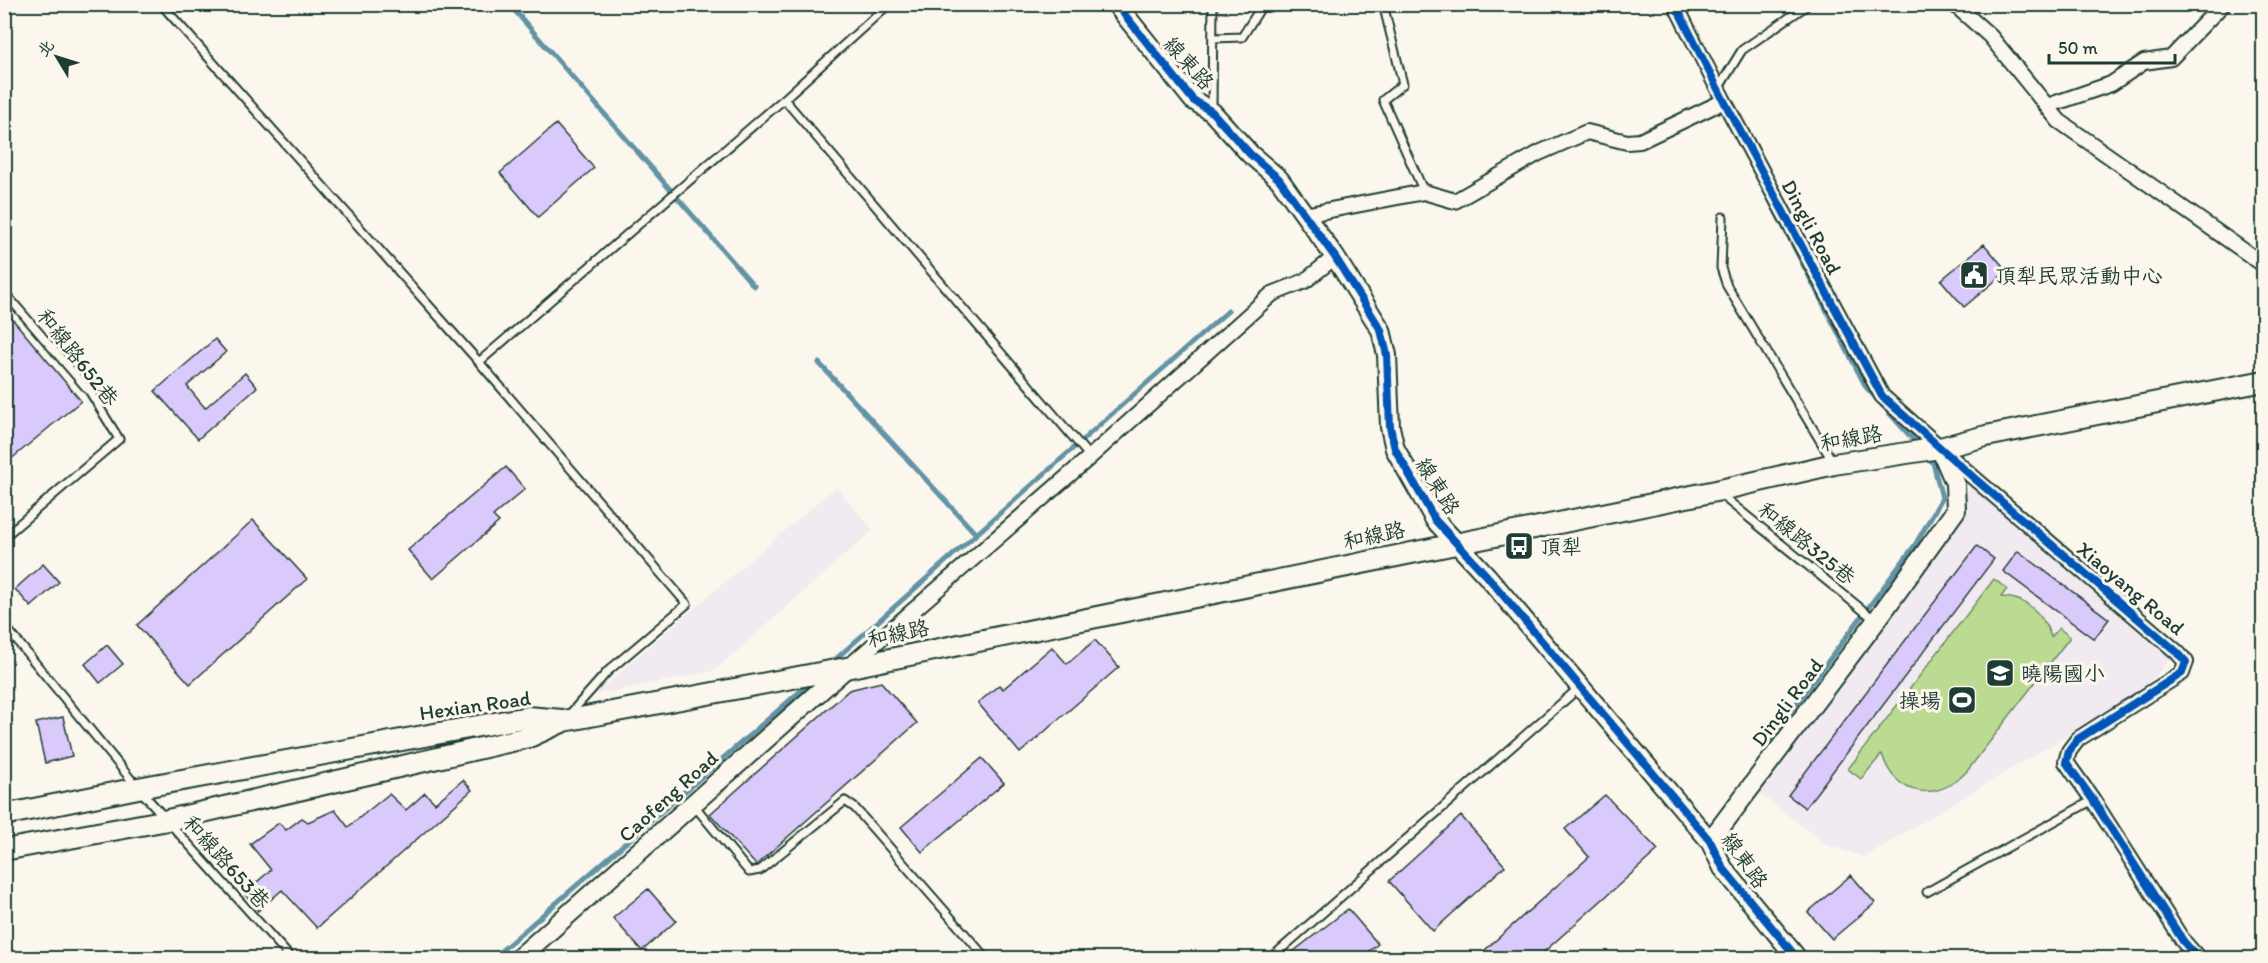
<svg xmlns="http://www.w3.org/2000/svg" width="2268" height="963" font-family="Itim,'LXGW WenKai TC',sans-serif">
<rect width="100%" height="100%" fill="#fbf7ec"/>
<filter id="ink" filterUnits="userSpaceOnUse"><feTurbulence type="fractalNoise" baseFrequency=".0167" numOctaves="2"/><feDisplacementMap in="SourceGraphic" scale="12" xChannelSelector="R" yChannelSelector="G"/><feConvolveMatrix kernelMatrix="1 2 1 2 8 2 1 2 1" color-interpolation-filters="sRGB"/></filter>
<g filter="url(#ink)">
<!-- built -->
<path fill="#f1eaf1" d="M1970,486L2172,657L2145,689L1864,857L1827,845L1755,790L1963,508Z
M836,487L873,530L714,671L593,695Z"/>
<!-- green -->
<path fill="#bbdb93" stroke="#6d8c64" stroke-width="1.5" d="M1994,579L2007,589L2001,597C2026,597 2043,613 2051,637L2059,628L2070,637L1968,770C1939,803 1895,798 1882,754L1861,779L1848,769Z"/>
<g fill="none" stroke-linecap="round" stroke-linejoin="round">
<!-- stream -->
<path stroke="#6493a6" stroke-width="5" d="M509,4L754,286
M1761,183L1866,387L1919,446
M819,363L976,534
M830,664L1228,311
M1767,743L1915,545L1942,498L1933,463L1927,456
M493,958L812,681"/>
</g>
<!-- building -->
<path fill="#dacafc" stroke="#1f3d34" stroke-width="1.5" d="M556,124L594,168L538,217L500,173Z
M1984,244L2007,271L1964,307L1941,280Z
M4,309L81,401L4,465Z
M215,339L226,352L187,386L205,408L245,373L257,387L198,439L155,391Z
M506,467L525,489L493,516L499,522L433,579L408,550Z
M253,520L307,579L190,684L137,625Z
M1977,546L1994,559L1805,808L1788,795Z
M2018,551L2109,619L2094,639L2003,571Z
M43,564L59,582L31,607L15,589Z
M1095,640L1119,667L1020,753L978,703L999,685L1003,689L1052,647L1067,664Z
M107,645L123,664L100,683L85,664Z
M881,682L917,723L756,865L710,814L849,690Z
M63,717L72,756L45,763L36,723Z
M982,758L1004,783L922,852L901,827Z
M463,780L472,790L317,928L282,890L258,911L244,893L271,870L250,844L279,823L286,830L302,818L308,822L335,810L348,827L389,794L406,810L425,793L435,803Z
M1605,795L1658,850L1537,958H1476L1589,857L1565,829Z
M1461,816L1505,866L1433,931L1389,881Z
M1851,875L1875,903L1832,939L1808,912Z
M648,889L676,921L642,951L613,918Z
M1348,909L1378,944L1361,958H1285Z"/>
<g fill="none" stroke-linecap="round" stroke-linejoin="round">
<!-- service casing -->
<g stroke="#1f3d34" stroke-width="11">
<path id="service" d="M161,4L479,362L687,604L608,671L568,716
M1383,4L1403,84L1383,100L1424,192
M1213,38L1242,37L1263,4
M1718,89L1742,50L1809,4
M784,99L1090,457
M1212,109L1213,4
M1723,217L1721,268L1727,286L1833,462
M4,292L90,392L119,439L4,537
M479,362L784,99L889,4
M1721,495L1875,620
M4,625L138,788L291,958
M693,804L749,872L760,870L845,801L855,808L986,958
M1927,892L2093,800
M1271,958L1580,687"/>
</g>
<!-- minor casing -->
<g stroke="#1f3d34" stroke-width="18">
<path id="minor" d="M1675,4L1724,101L1882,396L1974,478L2177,652L2186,662L2182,673L2078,739L2069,751L2066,762L2093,800L2183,941L2198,958
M1954,4L1990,36L2059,121L2264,265
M2047,106L2111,84L2144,62L2171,58L2223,4
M1304,215L1424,192L1455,201L1539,153L1587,132L1627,142L1640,141L1724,101
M848,667L1090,457L1272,294L1305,281L1335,257"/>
</g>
<!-- tertiary casing -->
<g stroke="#1f3d34" stroke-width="22">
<path id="tertiary" d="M1116,4L1193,100L1212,112L1250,154L1279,179L1335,257L1381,330L1387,355L1390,427L1395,449L1435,520L1487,576L1710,841L1723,868L1797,958
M1710,841L1876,621L1956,510L1955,483L1940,448
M519,958L846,668"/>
</g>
<!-- secondary casing -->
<g stroke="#1f3d34" stroke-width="24">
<path id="secondary" d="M4,815L138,788L528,717L562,720
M4,850L168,820L529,737L564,721L846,668L1716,491L1834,464L1940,448L1986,436L2264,381"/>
</g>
<!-- service -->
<use href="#service" stroke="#fbf7ec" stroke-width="7"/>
<!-- minor -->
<use href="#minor" stroke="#fbf7ec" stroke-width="14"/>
<!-- tertiary -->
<use href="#tertiary" stroke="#fbf7ec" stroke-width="18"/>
<!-- secondary -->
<use href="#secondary" stroke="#fbf7ec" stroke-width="20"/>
<!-- cycleway casing -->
<g stroke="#fbf7ec" stroke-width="11">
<path id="cycleway" d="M1116,4L1193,100L1212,112L1250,154L1279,179L1335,257L1381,330L1387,355L1390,427L1395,449L1435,520L1487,576L1710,841L1723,868L1797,958
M1675,4L1724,101L1882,396L1974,478L2177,652L2186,662L2182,673L2078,739L2069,751L2066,762L2093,800L2183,941L2198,958"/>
</g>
<!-- cycleway -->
<use href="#cycleway" stroke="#0057b8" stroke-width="8"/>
</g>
</g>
<!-- icons -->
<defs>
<g id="civic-square" transform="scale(1.5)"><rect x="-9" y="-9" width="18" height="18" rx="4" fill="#1f3d34" stroke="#fbf7ec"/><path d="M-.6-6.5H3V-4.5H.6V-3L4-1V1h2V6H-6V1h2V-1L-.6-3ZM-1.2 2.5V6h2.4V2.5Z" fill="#fff"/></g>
<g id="bus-square" transform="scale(1.5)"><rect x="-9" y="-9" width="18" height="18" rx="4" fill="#1f3d34" stroke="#fbf7ec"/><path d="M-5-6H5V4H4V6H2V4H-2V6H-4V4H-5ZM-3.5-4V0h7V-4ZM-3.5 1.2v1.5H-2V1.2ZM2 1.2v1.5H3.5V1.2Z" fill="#fff"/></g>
<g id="school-square" transform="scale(1.5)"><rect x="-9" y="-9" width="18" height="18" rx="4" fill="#1f3d34" stroke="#fbf7ec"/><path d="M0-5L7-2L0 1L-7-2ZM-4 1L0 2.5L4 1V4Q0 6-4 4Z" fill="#fff"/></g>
<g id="stadium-square" transform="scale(1.5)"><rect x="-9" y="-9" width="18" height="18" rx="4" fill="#1f3d34" stroke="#fbf7ec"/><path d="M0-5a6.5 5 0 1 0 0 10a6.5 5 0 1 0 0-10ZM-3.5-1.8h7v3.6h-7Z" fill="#fff"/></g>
</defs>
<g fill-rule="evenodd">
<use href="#civic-square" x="1974" y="275"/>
<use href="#bus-square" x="1519" y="546"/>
<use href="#school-square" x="2000" y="673"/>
<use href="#stadium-square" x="1962" y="700"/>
</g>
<g text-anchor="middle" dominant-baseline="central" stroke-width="6" stroke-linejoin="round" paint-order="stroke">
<!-- street labels -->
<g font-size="21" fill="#1f3d34" stroke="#fbf7ec">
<text transform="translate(1189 63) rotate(48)">線東路</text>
<text transform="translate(1812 227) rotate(62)">Dingli Road</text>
<text transform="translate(78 357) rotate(52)">和線路652巷</text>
<text transform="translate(1851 438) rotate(-10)">和線路</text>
<text transform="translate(1438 486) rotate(58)">線東路</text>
<text transform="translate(1374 535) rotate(-12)">和線路</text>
<text transform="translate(1807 543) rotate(39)">和線路325巷</text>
<text transform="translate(2131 588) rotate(40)">Xiaoyang Road</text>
<text transform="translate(898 633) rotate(-12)">和線路</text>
<text transform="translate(1787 702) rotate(-53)">Dingli Road</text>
<text transform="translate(475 705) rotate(-8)">Hexian Road</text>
<text transform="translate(668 796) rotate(-42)">Caofeng Road</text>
<text transform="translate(1745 860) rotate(55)">線東路</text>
<text transform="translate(227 862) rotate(48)">和線路653巷</text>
</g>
<!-- poi labels -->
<g font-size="21" fill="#1f3d34" stroke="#fbf7ec" text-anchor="start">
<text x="1995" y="275">頂犁民眾活動中心</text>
<text x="1540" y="546">頂犁</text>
<text x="2021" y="673">曉陽國小</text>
<text x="1941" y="700" text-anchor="end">操場</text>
</g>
</g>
<!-- margin -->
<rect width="2268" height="963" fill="none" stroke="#fbf7ec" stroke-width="24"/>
<rect x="12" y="12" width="2244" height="939" fill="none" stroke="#1f3d34" stroke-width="2" filter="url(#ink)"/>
<!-- north arrow -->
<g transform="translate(57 57) rotate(308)" stroke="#fbf7ec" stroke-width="4.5" paint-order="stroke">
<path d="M0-4.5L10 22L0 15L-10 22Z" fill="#1f3d34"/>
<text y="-9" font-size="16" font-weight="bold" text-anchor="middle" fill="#1f3d34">北</text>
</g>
<!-- scale -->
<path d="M2049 54v9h126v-9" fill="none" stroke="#1f3d34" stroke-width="3"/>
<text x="2058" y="54" font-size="18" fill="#1f3d34" stroke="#fbf7ec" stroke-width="4.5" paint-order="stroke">50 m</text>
</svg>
